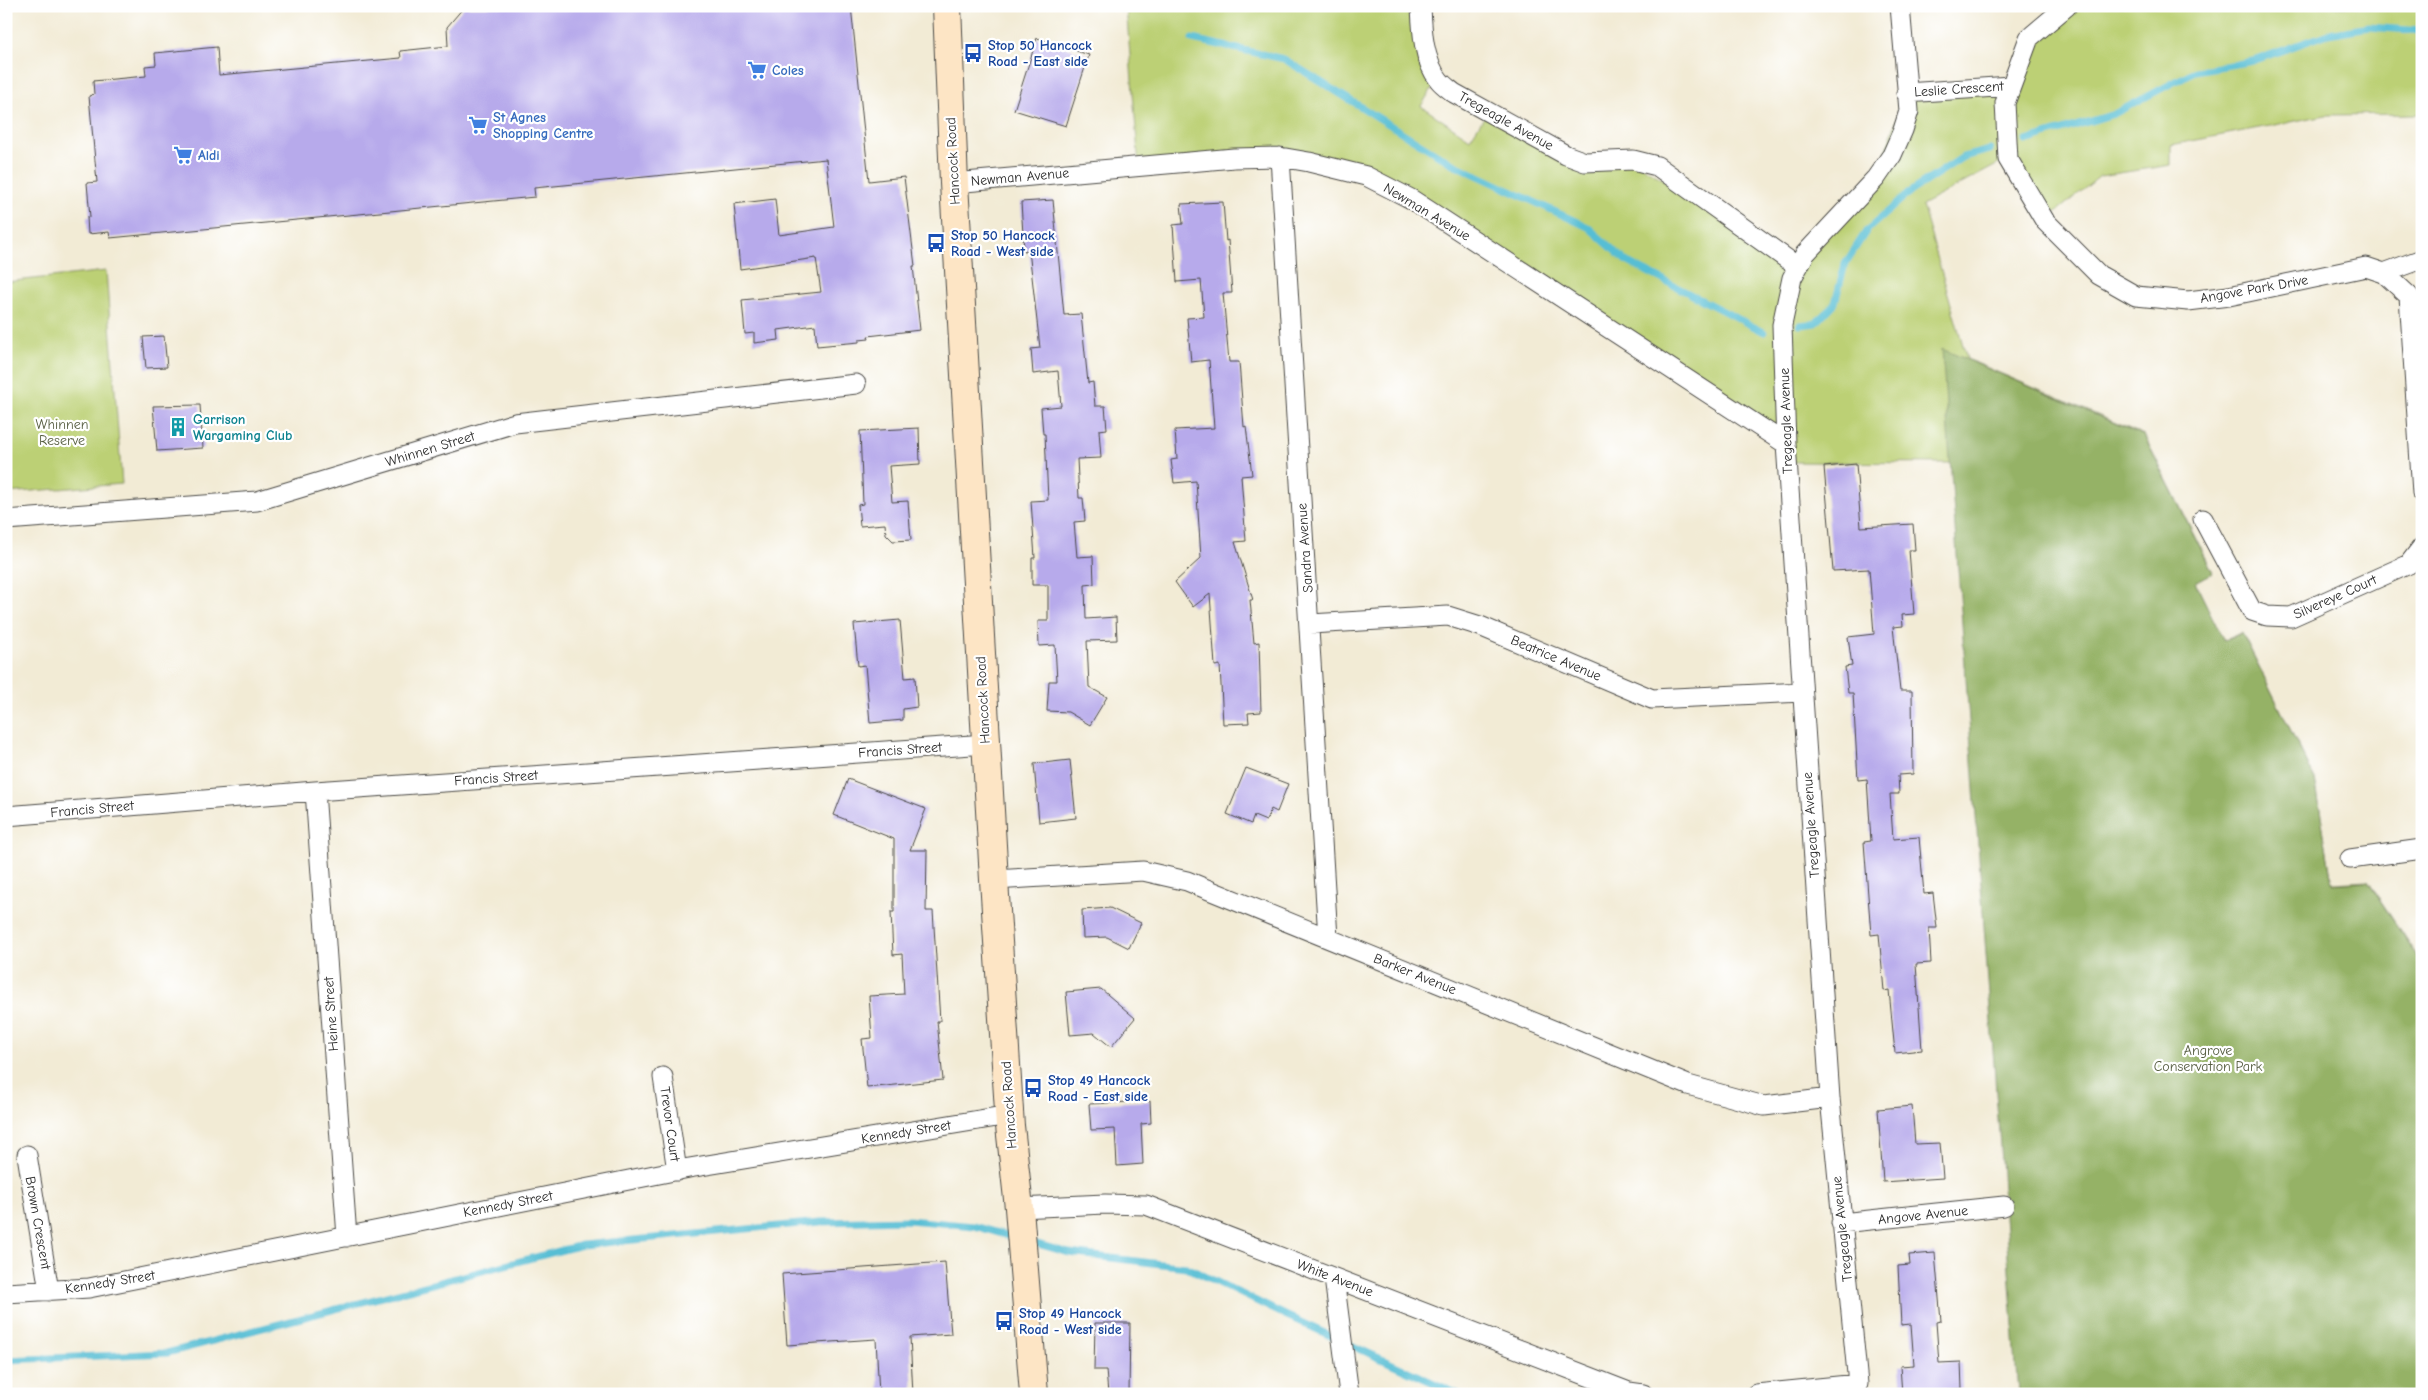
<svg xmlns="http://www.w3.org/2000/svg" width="2428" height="1400" font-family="'Comic Neue',sans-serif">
<rect width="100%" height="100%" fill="#fff"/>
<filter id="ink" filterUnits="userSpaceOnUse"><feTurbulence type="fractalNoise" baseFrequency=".02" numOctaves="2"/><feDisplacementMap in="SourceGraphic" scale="10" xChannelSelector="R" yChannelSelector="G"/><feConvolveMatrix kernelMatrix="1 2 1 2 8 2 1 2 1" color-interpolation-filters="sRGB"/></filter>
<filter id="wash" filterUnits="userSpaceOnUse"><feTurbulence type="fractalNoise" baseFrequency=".0096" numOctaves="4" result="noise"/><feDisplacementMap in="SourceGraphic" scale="20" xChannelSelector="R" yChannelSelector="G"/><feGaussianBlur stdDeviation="1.12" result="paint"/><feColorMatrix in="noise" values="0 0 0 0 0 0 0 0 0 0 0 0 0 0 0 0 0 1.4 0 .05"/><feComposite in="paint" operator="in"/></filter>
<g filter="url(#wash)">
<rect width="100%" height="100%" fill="#f2ebd5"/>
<!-- green -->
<path fill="#bcd074" stroke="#747e50" d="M1126,6H1421L1438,79L1421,106L1470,139L1488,111L1566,155L1633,160L1798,267L1876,178L1906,93L2011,86L2029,38L2067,6H2422V114L2326,115L2171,145V165L2100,176L2045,221L2008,159L1922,205L1967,359L2144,435L2213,572L2195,582L2224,641L2242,632L2315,779L2332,883L2368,881L2422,964V1394L1951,463L1787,462L1786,444L1411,199L1309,162L1139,167Z
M106,271L122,484L6,493V282Z"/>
<!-- forest -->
<path fill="#95b266" stroke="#606e48" d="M1942,349L2144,436L2213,573L2195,582L2224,641L2242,633L2315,779L2332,884L2368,882L2422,965V1394H2018Z"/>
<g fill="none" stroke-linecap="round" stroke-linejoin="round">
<!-- stream -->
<path stroke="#56bed4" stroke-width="7" d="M1192,39L1284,59L1451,163L1588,227L1626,261L1764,332
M2026,141L2114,114L2195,71L2253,61L2328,34L2369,27L2422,31
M1800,325L1816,323L1835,303L1845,264L1867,230L1911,191L1963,157L1990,150
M1027,1241L1069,1253L1186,1267L1285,1315L1458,1394
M6,1360L167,1353L582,1245L820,1222L909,1220L974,1226L1016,1238"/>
</g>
<g id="blocks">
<!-- building -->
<path fill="#b7aaeb" d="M851,6L869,181L904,177L915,266H913L920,330L868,336L869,339L859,340V342L817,346L815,325L778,330L779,340L754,343V333L745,334L742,300L821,292L816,258L740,269L734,204L775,199L779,235L834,227L826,159L534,188L535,197L110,238L109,232L88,234L87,217H90L87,183L97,182L89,96L94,94L93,81L146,76L145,66L156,65L155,53L217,47L219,75L401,58L400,51L448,46L447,27L464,7Z
M1037,38L1089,55L1066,126L1014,110Z
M1053,200L1064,315L1081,314L1088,383L1093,382L1095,406H1105L1107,429L1099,430L1101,458L1077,459L1079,498H1083L1085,521L1074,522L1077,557L1093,556L1094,584L1085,585L1086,619L1116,617L1117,640L1087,641L1089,687L1107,697L1090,725L1068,712L1047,711L1049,681H1057L1055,645L1039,646L1038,621H1048V585H1032V558H1035L1031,501L1048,500L1045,434H1043L1041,408L1061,406L1058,371L1033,374L1031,349L1040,348L1029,250L1024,251L1021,202Z
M1223,202L1226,241L1228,240L1232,293H1223L1229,362H1239L1244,427L1246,426L1252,475L1241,476L1246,541L1235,542L1253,600H1250L1254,643L1259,642L1261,712L1248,713L1249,723L1223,724L1220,665L1215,666L1210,594L1193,607L1175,582L1201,558L1196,481L1174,483L1171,460L1177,459L1175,430L1214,428L1209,360L1191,362L1187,318L1204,317L1201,280L1177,282L1173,225L1183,224L1181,204Z
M164,336L167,367L146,368L143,337Z
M200,405L203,448L157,451L153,406Z
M919,428L920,464L889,466L892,502L908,501L911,540L893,541L886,534L885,524L860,526L858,505L863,504L860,431Z
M1856,464L1861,527L1913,524L1915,550H1909L1914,614L1902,615L1903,626L1893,627L1900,691H1912L1913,774L1898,775L1899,794H1890L1893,839L1919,837L1924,894L1933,893L1937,928H1929L1931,963L1916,964L1922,1050L1895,1053L1889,990L1884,991L1879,934L1871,935L1864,842L1871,841L1867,779L1858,780L1853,693H1848L1845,667L1852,666L1848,637L1874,634L1869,569L1833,571L1824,467Z
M900,620L905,678L915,677L917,707L903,709V720L870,723L865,665L858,666L854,624Z
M1070,760L1076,818L1039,822L1034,764Z
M1246,768L1288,784L1277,812L1271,809L1266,821L1254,816L1251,824L1227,814Z
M848,779L926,809L910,850H927L926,911H933L940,1021H937L943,1080L867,1088L862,1039L872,1038L869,996L904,994L902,954L893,955L891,912H894V839L834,815Z
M1110,908L1141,923L1129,948L1107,937L1083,938L1082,910Z
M1101,989L1135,1018L1111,1047L1094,1033L1070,1035L1066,992Z
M1150,1101L1151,1123L1141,1124L1143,1164L1117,1166L1115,1129L1091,1130L1089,1104Z
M1912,1106L1915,1144L1940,1143L1943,1178L1883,1182L1878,1109Z
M1935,1253L1941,1321L1936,1322L1939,1363L1961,1362L1962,1389L1933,1390L1934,1394H1902L1900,1366L1914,1365L1911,1324L1901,1325L1898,1266L1910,1265L1909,1255Z
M945,1262L951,1334L910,1337L913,1394H879L876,1339L787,1345L782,1274Z
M1095,1323H1130L1129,1394H1108L1106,1370H1094Z"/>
</g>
</g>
<g filter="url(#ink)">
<use href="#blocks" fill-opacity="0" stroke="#494844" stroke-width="1"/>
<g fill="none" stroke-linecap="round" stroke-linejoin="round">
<!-- minor casing -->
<g stroke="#494844" stroke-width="21">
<path id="minor" d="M1421,6C1422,30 1423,60 1439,80C1443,85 1449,89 1454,93L1566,155L1585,162L1633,160L1657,166L1798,267L1805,254L1876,178L1892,155L1903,130L1909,111L1900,6
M2067,6L2029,38L2005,103L2008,159L2045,221L2099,275L2136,296L2188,301L2229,296L2366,267L2384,273L2409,296L2422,493
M1906,93L2011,86
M1280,157L1328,938
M954,183L1234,158L1280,157L1309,162L1366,176L1411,199L1786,444
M2384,273L2422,259
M2203,519L2252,611L2267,616L2291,617L2409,564L2422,547
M6,520L257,501L515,423L856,384
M1310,624L1448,616L1480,626L1652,699L1802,692
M315,791L347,1237
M6,816L315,791L986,744
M2350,859L2422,849
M994,880L1143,871L1187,881L1688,1085L1764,1106L1830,1098
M663,1077L677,1171
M27,1155L49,1291
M1019,1208L1105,1204L1146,1205L1629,1392L1643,1394
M1841,1223L2004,1206
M1334,1278L1349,1394
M6,1293L89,1288L689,1168L1009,1115
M1756,1394L1858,1384L1830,1098L1786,444L1782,325L1792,278L1798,267"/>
</g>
<!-- secondary casing -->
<g stroke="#494844" stroke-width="30">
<path id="secondary" d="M947,6L954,183L994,880L1010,1126L1019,1208L1034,1394"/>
</g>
<!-- minor -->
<use href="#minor" stroke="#fff" stroke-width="19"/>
<!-- secondary -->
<use href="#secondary" stroke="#fde5c5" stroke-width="28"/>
</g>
</g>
<!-- icons -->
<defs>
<g id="bus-bare" transform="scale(1.5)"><path d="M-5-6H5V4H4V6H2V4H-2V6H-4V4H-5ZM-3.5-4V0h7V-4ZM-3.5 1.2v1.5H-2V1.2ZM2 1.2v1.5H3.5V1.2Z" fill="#1a4fb4" stroke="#fff" stroke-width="2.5" paint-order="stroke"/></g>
<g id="supermarket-bare" transform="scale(1.5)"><path d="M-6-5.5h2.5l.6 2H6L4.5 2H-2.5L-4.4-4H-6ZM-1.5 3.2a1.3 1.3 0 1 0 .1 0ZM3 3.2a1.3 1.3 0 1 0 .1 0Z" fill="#3f7fe0" stroke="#fff" stroke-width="2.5" paint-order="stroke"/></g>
<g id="building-bare" transform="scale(1.5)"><path d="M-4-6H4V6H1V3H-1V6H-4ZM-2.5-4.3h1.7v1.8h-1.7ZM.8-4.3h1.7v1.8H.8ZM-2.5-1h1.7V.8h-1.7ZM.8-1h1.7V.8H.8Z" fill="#0f9aa8" stroke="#fff" stroke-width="2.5" paint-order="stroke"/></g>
</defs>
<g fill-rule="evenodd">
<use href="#bus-bare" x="973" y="53"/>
<use href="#supermarket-bare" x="757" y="70"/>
<use href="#supermarket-bare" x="478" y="125"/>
<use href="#supermarket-bare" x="183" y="155"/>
<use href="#bus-bare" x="936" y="243"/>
<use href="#building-bare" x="178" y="427"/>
<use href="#bus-bare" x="1033" y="1088"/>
<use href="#bus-bare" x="1004" y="1321"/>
</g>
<g text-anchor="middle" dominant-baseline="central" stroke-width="4.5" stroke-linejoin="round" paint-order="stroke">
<!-- transit labels -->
<g font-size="14" font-weight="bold" fill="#164399" stroke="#fff" text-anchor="start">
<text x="988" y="45">Stop 50 Hancock<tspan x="988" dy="16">Road - East side</tspan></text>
<text x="951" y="235">Stop 50 Hancock<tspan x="951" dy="16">Road - West side</tspan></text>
<text x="1048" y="1080">Stop 49 Hancock<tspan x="1048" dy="16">Road - East side</tspan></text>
<text x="1019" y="1313">Stop 49 Hancock<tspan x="1019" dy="16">Road - West side</tspan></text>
</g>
<!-- shop labels -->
<g font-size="14" font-weight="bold" fill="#366cbe" stroke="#fff" text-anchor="start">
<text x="772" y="70">Coles</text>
<text x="493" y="117">St Agnes<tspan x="493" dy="16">Shopping Centre</tspan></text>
<text x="198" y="155">Aldi</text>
</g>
<!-- street labels -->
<g font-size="14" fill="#2b2b2b" stroke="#fff">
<text transform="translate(1959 89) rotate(-4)">Leslie Crescent</text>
<text transform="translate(1506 121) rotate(29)">Tregeagle Avenue</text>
<text transform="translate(953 161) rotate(-93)">Hancock Road</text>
<text transform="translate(1020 177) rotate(-5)">Newman Avenue</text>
<text transform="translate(1427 212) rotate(31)">Newman Avenue</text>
<text transform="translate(2254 289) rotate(-10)">Angove Park Drive</text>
<text transform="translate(1786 421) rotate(-92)">Tregeagle Avenue</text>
<text transform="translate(430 449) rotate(-17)">Whinnen Street</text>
<text transform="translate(1305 548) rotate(-94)">Sandra Avenue</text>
<text transform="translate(2335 597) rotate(-24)">Silvereye Court</text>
<text transform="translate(1556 658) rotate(23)">Beatrice Avenue</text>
<text transform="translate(983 700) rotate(-93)">Hancock Road</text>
<text transform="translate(900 750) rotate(-4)">Francis Street</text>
<text transform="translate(496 778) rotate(-4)">Francis Street</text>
<text transform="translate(92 809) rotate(-5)">Francis Street</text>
<text transform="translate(1811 825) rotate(-94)">Tregeagle Avenue</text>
<text transform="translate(1415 974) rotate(22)">Barker Avenue</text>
<text transform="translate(331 1014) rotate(-94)">Heine Street</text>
<text transform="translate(1009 1105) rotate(-94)">Hancock Road</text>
<text transform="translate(670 1124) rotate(82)">Trevor Court</text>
<text transform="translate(906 1132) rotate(-9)">Kennedy Street</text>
<text transform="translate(508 1204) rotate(-11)">Kennedy Street</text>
<text transform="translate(1923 1215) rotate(-6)">Angove Avenue</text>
<text transform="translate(38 1223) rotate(80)">Brown Crescent</text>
<text transform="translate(1842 1229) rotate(-96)">Tregeagle Avenue</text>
<text transform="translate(1335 1278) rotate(21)">White Avenue</text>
<text transform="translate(110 1282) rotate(-9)">Kennedy Street</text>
</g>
<!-- culture labels -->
<g font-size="14" font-weight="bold" fill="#0d838f" stroke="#fff" text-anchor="start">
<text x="193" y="419">Garrison<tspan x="193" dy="16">Wargaming Club</tspan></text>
</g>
<!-- park labels -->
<g font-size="14" fill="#565d41" stroke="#fff">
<text x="62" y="424">Whinnen<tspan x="62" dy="16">Reserve</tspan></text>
<text x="2208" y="1050">Angrove<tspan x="2208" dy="16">Conservation Park</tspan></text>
</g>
</g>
<!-- margin -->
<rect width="2428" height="1400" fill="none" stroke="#fff" stroke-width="25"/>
</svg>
